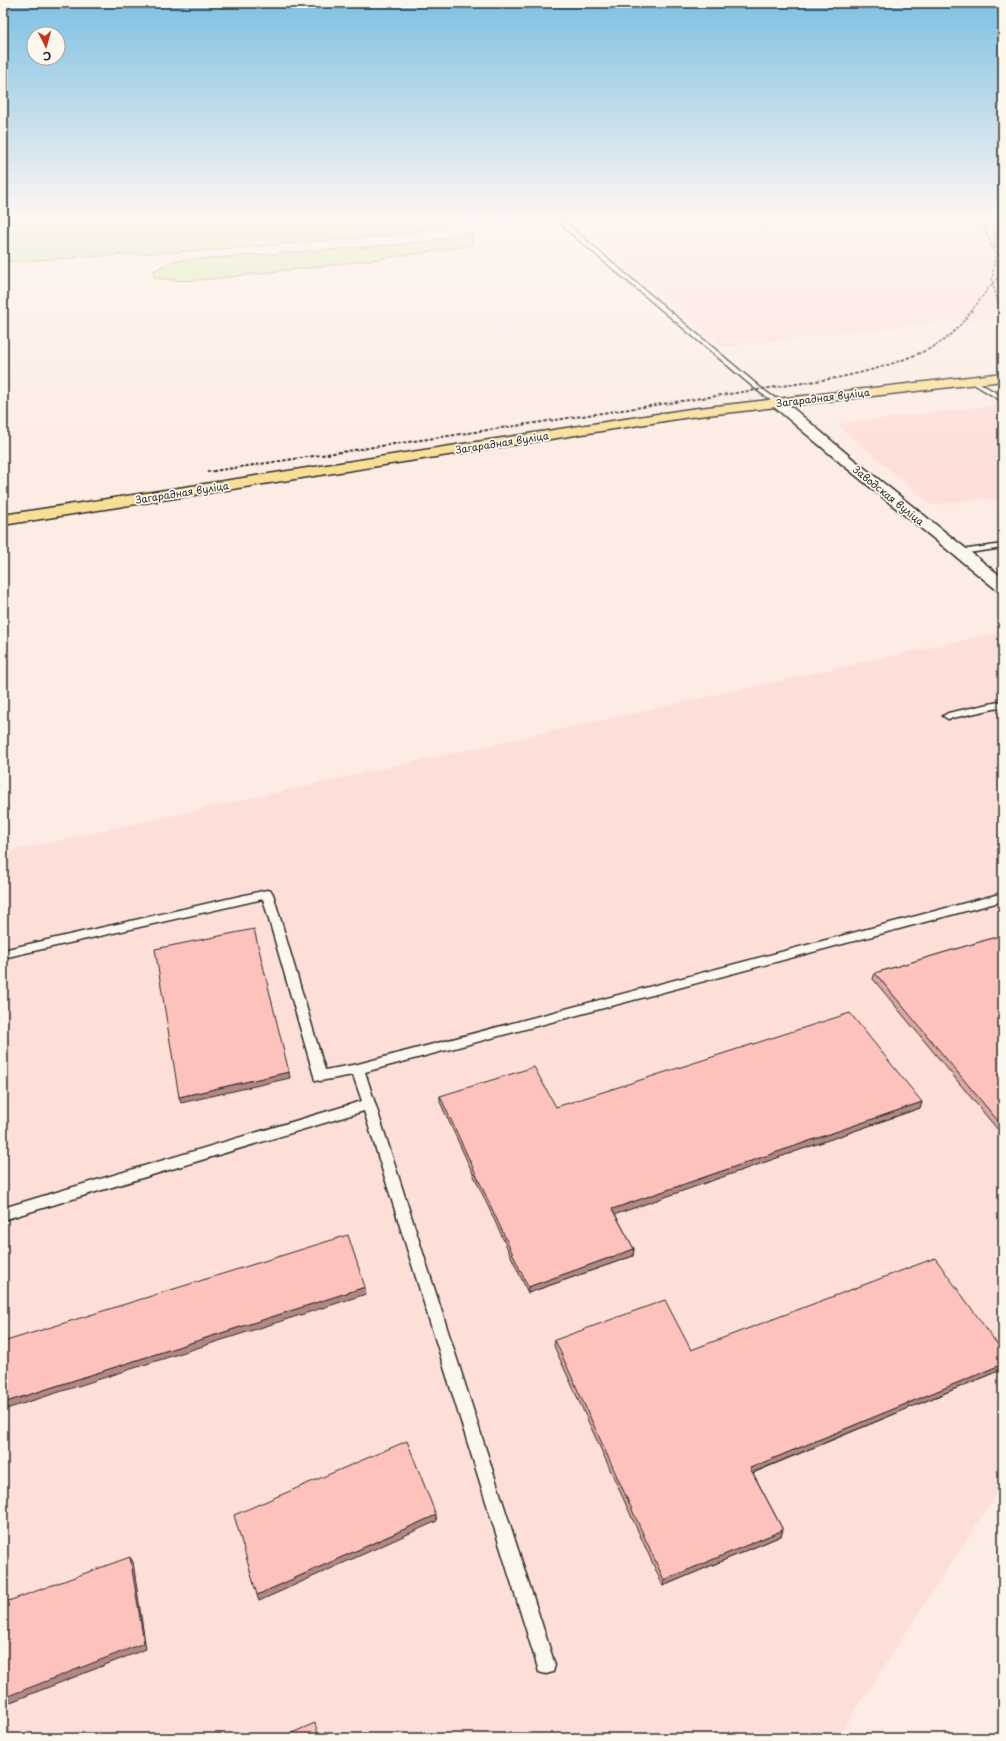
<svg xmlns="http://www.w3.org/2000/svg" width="1006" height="1741" font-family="'Playpen Sans',sans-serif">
<rect width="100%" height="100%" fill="#fcece3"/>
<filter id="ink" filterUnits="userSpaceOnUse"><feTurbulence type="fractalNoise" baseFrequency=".025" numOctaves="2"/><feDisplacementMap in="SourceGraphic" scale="8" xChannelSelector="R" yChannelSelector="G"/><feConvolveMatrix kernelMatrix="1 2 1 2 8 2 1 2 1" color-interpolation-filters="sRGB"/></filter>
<g filter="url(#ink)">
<!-- built -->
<path fill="#fddfd8" d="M569,214H1003V319L948,321L723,347L572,223Z
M1003,404V502L983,498L931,505L837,424Z
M1000,632L1003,635V1484L837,1738H3V853Z"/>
<!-- green -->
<path fill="#cde79d" stroke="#7c8964" d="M3,214H444L443,226L395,235L223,249L3,262Z
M472,232L473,242L469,246C398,257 326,266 254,274C223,277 185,285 154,277L153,271L173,261L393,245L431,241Z"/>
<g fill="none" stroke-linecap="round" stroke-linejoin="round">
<!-- service casing -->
<g stroke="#2b2b2b" stroke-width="3">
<path id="service" d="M557,214H561L570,227L762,389L779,401V403H775L758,391L566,229Z
M997,214H1002L1003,220Z
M971,378L1003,397V402L969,381L968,380Z
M1003,544V548L961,554L957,552L961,550Z
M1003,701V707L948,719L943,716L948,713Z
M267,890L271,891L273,894L325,1070L358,1064L1003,893V901L365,1072L555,1665L553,1672L546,1674L539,1672L537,1665L364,1111L3,1220V1208L362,1101L353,1075L320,1081L315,1080L314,1076L263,899L3,958V950Z"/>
</g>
<!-- minor casing -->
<g stroke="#2b2b2b" stroke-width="3">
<path id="minor" d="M777,398L782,399L853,459L1003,578V591L997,590L843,465L772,405L770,402L772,399Z"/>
</g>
<!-- primary casing -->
<g stroke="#2b2b2b" stroke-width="3">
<path id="primary" d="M1003,373V381L690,417L3,525V515L690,409Z"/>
</g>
<!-- path -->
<path stroke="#2b2b2b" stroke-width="1" stroke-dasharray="2 1.5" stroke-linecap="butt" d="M425,214L461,221H519L547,225"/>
<!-- service -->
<use href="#service" fill="#fbf7ec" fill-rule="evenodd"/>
<!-- minor -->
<use href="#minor" fill="#fbf7ec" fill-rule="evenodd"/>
<!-- primary -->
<use href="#primary" fill="#f9df96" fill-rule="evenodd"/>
<!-- rail-far1 -->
<path stroke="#2b2b2b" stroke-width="1.5" stroke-dasharray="3 1.5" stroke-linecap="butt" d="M978,214L995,253L992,282L1003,319
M985,214L994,230L995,249
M935,346C965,329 979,295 1003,272"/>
<!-- rail -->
<path stroke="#2b2b2b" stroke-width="2" stroke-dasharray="3.5 2" stroke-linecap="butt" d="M207,472L836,378C872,371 905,361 937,345"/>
</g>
<!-- wall -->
<path fill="#daa7a3" stroke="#2b2b2b" d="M1003,935V1136L873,979L875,973Z
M440,1096L556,1107L922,1102L920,1108L615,1214L634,1249L633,1256L528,1293L440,1102Z
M555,1340L691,1350L1003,1369L753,1473L783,1530L781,1536L663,1586L554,1346Z"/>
<!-- shaded-wall -->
<path fill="#b28884" stroke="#2b2b2b" d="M289,1072L290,1078L181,1103L179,1097Z
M922,1102L920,1108L611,1216L612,1209Z
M634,1249L633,1256L528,1293V1287Z
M365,1287L366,1294L3,1410V1403Z
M1003,1364V1369L749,1474L750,1468Z
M436,1515L437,1521L259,1601L257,1595Z
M783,1530L781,1536L663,1586L664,1580Z
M130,1557L133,1562L146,1649L3,1705V1698Z"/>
<!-- building -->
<path fill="#fec2bd" stroke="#2b2b2b" d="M254,929L289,1072L179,1097L155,949Z
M1003,935V1127L875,973Z
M850,1013L922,1102L612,1209L634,1249L528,1287L440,1096L534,1067L556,1107Z
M348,1235L365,1287L3,1403V1342Z
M935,1258L1003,1352V1364L750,1468L783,1530L664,1580L555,1340L665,1300L691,1350Z
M407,1441L436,1515L257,1595L234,1515Z
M130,1557L144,1643L3,1698V1603Z
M315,1723L319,1738H280Z"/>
</g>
<!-- sky -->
<linearGradient id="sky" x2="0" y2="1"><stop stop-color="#7fc1e3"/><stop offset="0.47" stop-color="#fef6f2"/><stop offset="1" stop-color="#fef6f2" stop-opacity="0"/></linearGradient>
<rect width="1006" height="458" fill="url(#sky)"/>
<g text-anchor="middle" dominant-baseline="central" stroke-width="3.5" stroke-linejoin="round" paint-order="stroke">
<!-- far-street labels -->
<g font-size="10" fill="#2b2b2b" stroke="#fbf7ec">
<text transform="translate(823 397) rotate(-7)">Загарадная вуліца</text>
<text transform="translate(502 442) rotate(-9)">Загарадная вуліца</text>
<text transform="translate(182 492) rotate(-9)">Загарадная вуліца</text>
<text transform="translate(889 495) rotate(39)">Заводская вуліца</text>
</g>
</g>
<!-- margin -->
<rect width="1006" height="1741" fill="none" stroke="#fbf7ec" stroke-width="16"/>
<rect x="8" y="8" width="990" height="1725" fill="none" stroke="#2b2b2b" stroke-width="1.5" filter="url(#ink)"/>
<!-- north arrow -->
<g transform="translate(46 46) rotate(174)"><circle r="19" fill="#fbf7ec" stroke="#a8a59f"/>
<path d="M0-3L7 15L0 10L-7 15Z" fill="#c8321e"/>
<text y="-6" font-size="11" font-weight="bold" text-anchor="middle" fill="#2b2b2b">С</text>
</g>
</svg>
